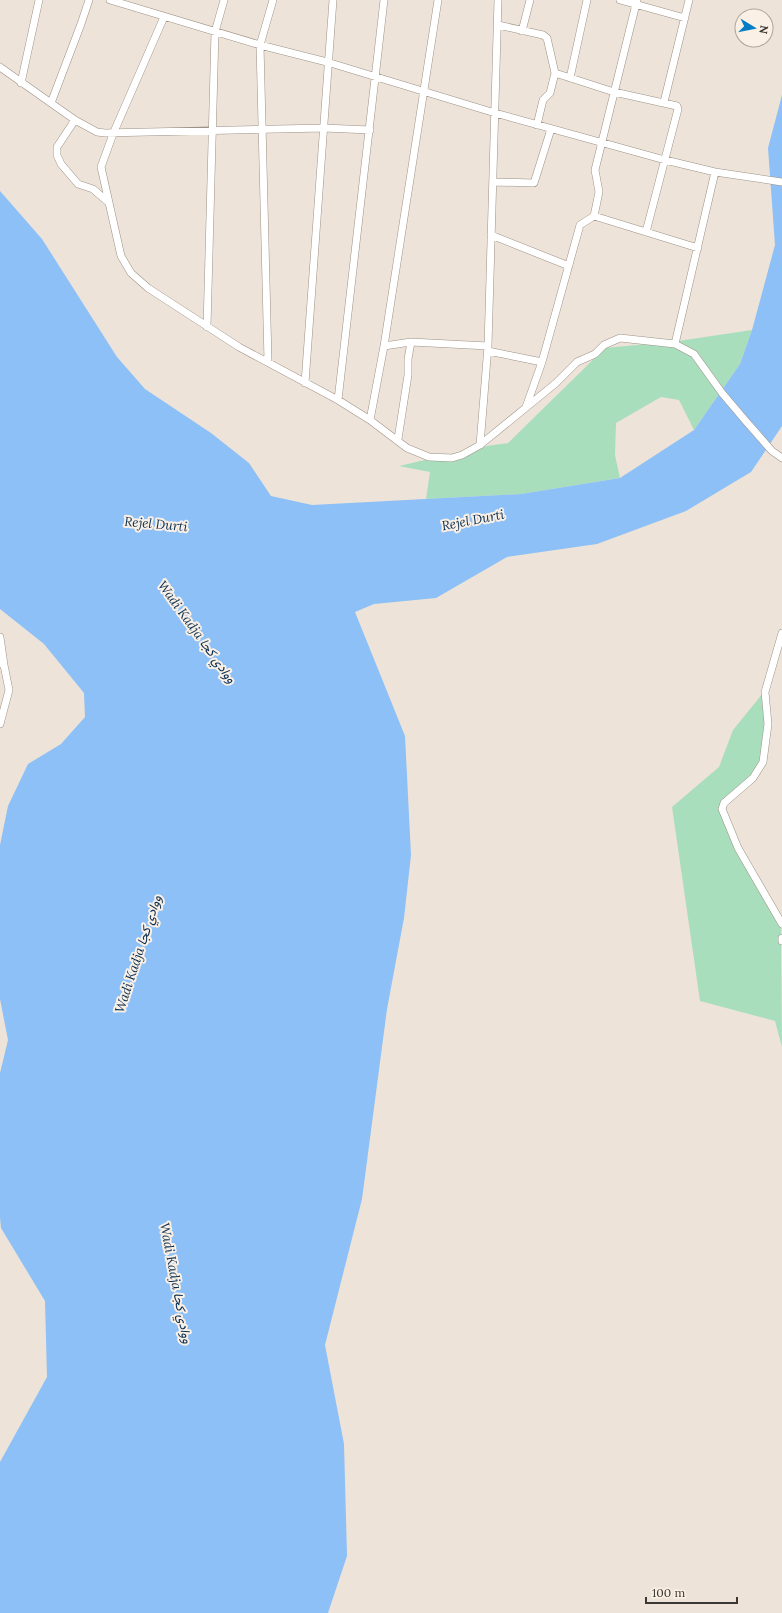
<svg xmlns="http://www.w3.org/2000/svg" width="782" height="1613" font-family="Lora,Vazirmatn,serif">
<rect width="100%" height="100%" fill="#eee3d8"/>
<!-- green -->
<path fill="#a9debd" d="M752,330L740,364L694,430L679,400L661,397L616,423L615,455L620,478L521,494L426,499L430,472L399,466L480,447L508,443L605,348L678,341Z
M763,693C766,715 768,739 761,761C756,779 734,795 721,808L781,925L782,1047L775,1021L700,1001L672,807L719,767L733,730Z"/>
<!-- water -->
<path fill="#8cc0f7" d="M782,95V426L751,472L686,511L597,544L507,557L436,598L374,604L355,612L405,736L411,855L404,918L387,1009L362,1199L325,1345L344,1444L347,1556L328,1613H0V1462L47,1377L45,1301L1,1228L0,1217V1073L8,1040L0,999V845L8,806L28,764L61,744L85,717L84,693L44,644L0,609V191L42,239L117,357L145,389L211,433L249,463L271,496L312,505L521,494L620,478L694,430L740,364L752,330L775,245L768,148Z"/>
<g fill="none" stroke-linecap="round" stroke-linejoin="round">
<!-- minor casing -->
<g stroke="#9c9287" stroke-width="8">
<path id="minor" d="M110,0L260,45L327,62L495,113L665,160L715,172L782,182
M620,0L685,18
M164,17L113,134L101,167L121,256L131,273L148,288L239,347L338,400L370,420L407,448L429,457L452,458L462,455L480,445L556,383L577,362L595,354L604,345L620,338L675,344L694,354L722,393L744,419L772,451L782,458
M498,25L543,35L547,38L555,73L550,93L543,100L537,125
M522,31L530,0
M0,67L75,120L97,132L105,133L324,128L370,130
M555,73L614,92L677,106L678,109L646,232
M570,78L587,0
M21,83L39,0
M664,102L689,0
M51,103L81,24L89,0
M75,120L57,147V155L61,164L78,184L93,189L108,202
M493,182L534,183L551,129
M594,216L698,248
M491,235L569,266
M207,327L215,32L224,0
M675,344L715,172
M384,346L411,342L488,346
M488,351L542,362
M268,361L260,45L273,0
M305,383L333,0
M338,400L384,0
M526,407L542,362L580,225L594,216L599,192L595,170L637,0
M370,420L384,346L438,0
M398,439L408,375V359L411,342
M480,445L488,346L498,0
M782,633L765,692L768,724L763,762L753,778L724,803L722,809L738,848L782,924
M0,637L4,665
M0,663L4,665L9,690L0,724
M782,938V941"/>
</g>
<!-- minor -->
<use href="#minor" stroke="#fff" stroke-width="7"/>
</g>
<g text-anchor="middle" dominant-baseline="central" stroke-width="4" stroke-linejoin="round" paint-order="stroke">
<!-- water labels -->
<g font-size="13" font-style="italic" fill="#092f52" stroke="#fbf0e5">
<text transform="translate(473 520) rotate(-11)">Rejel Durti</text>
<text transform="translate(156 524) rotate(5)">Rejel Durti</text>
<text transform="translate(197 632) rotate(54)">Wadi Kadja ووادي كجا</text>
<text transform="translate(138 954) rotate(-72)">Wadi Kadja ووادي كجا</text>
<text transform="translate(176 1283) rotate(79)">Wadi Kadja ووادي كجا</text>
</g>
</g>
<!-- north arrow -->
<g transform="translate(754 28) rotate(100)"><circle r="19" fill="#fbf0e5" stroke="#aea69d"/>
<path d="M0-3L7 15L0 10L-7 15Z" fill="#057dc6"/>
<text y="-6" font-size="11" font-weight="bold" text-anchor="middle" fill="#3b3732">N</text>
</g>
<!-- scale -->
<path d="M646 1597v6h91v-6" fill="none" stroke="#3b3732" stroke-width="2"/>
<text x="652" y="1597" font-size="12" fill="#3b3732" stroke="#fbf0e5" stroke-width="3" paint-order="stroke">100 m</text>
</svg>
